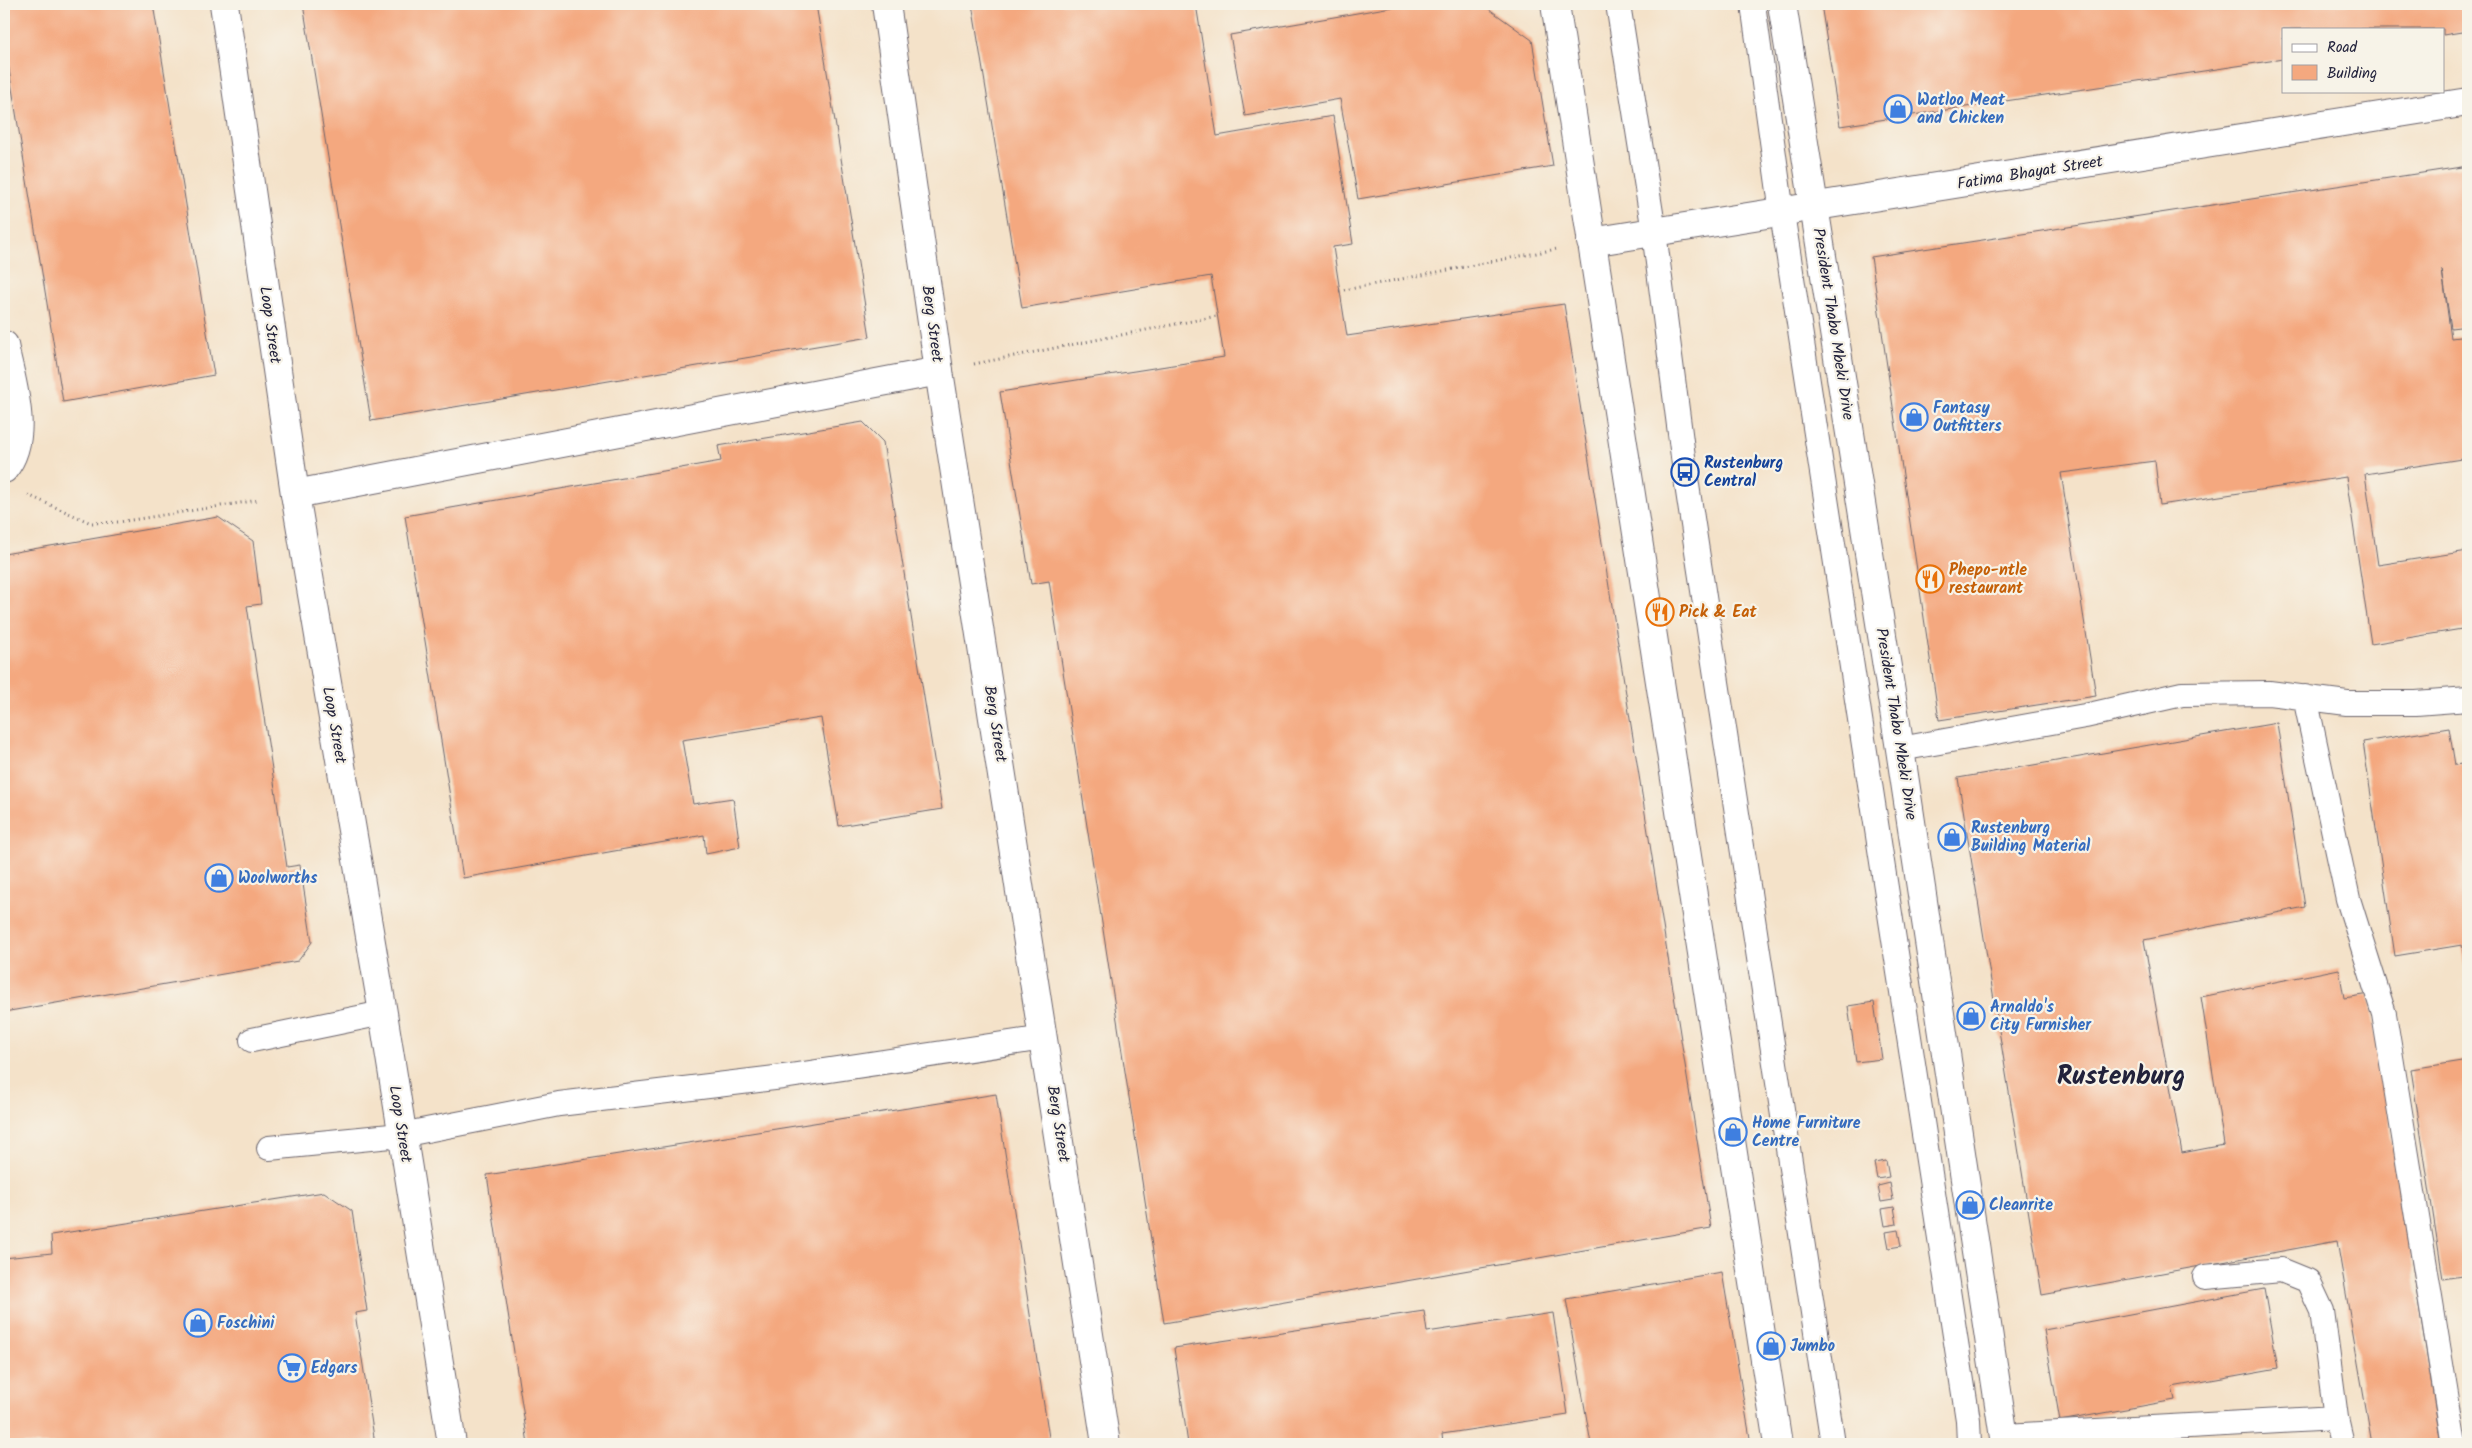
<svg xmlns="http://www.w3.org/2000/svg" width="2472" height="1448" font-family="Kalam,sans-serif">
<rect width="100%" height="100%" fill="#f7f3e8"/>
<filter id="ink" filterUnits="userSpaceOnUse"><feTurbulence type="fractalNoise" baseFrequency=".02" numOctaves="2"/><feDisplacementMap in="SourceGraphic" scale="10" xChannelSelector="R" yChannelSelector="G"/><feConvolveMatrix kernelMatrix="1 2 1 2 8 2 1 2 1" color-interpolation-filters="sRGB"/></filter>
<filter id="wash" filterUnits="userSpaceOnUse"><feTurbulence type="fractalNoise" baseFrequency=".0096" numOctaves="4" result="noise"/><feDisplacementMap in="SourceGraphic" scale="20" xChannelSelector="R" yChannelSelector="G"/><feGaussianBlur stdDeviation="1.12" result="paint"/><feColorMatrix in="noise" values="0 0 0 0 0 0 0 0 0 0 0 0 0 0 0 0 0 1.4 0 .05"/><feComposite in="paint" operator="in"/></filter>
<g filter="url(#wash)">
<rect width="100%" height="100%" fill="#f4e2c9"/>
<g id="blocks">
<!-- building -->
<path fill="#f4a87f" d="M4,4H153L214,375L63,402L4,39Z
M303,4H816L870,337L371,421Z
M972,4H1196L1217,136L1333,116L1353,244L1333,247L1347,336L1564,304L1711,1228L1164,1323L1049,581L1031,584L1000,392L1224,357L1211,276L1022,308Z
M1409,4H1482L1532,40L1553,166L1358,199L1340,99L1245,116L1230,35Z
M1821,4H2468V31L2443,35V29H2283V59L1840,126Z
M2468,166V326L2451,328L2442,270L2451,338L2468,336V458L2365,474L2378,565L2468,551V628L2371,644L2346,477L2160,505L2155,461L2061,473L2096,696L1939,720L1871,257Z
M863,422L883,442L942,809L839,826L821,718L682,740L693,804L733,798L740,847L706,854L704,835L463,878L405,516L721,461L718,446Z
M218,517L253,541L261,604L247,606L287,867L300,865L312,942L298,961L4,1012V554Z
M2277,723L2305,907L2144,940L2182,1153L2224,1145L2201,997L2339,969L2344,998L2369,994L2441,1444H2372L2337,1241L2042,1295L1958,778Z
M2449,728L2455,765L2468,763L2467,977L2462,945L2395,956L2363,742Z
M1874,1002L1882,1059L1856,1062L1848,1006Z
M2468,1060V1275L2443,1279L2411,1069Z
M996,1094L1050,1444H528L487,1175Z
M1886,1161L1889,1177L1877,1179L1874,1163Z
M1890,1183L1893,1200L1881,1202L1878,1186Z
M324,1192L352,1211L367,1311L355,1313L375,1444H4V1258L52,1253L51,1235Z
M1894,1207L1897,1224L1885,1226L1882,1209Z
M1898,1230L1901,1246L1889,1248L1886,1232Z
M1722,1272L1751,1444H1591L1566,1299Z
M2264,1289L2278,1368L2172,1387L2175,1400L2060,1421L2044,1330Z
M1424,1311L1427,1332L1553,1313L1568,1415L1442,1434L1443,1444H1188L1174,1348Z"/>
</g>
</g>
<g filter="url(#ink)">
<use href="#blocks" fill-opacity="0" stroke="#6c656d" stroke-width="1"/>
<g fill="none" stroke-linecap="round" stroke-linejoin="round">
<!-- service casing -->
<g stroke="#6c656d" stroke-width="26">
<path id="service" d="M1618,4L1654,232L1685,472L1833,1444
M1753,4L1782,213L1968,1420L1969,1444
M2305,697L2348,899L2384,1014L2454,1444
M1900,749L2085,716L2182,694L2269,693L2347,703H2416L2468,699
M252,1040L383,1013
M269,1148L401,1135L559,1104L783,1077L1044,1038
M2336,1418L2342,1444
M2005,1436L2336,1418L2322,1311L2308,1281L2281,1270L2205,1277"/>
</g>
<!-- pedestrian casing -->
<g stroke="#6c656d" stroke-width="30">
<path id="pedestrian" d="M295,494L939,371"/>
</g>
<!-- minor casing -->
<g stroke="#6c656d" stroke-width="30">
<path id="minor" d="M224,4L295,494L383,1013L452,1444
M886,4L939,371L1106,1444
M1591,242L2468,102
M4,345C11,382 31,436 4,469"/>
</g>
<!-- tertiary casing -->
<g stroke="#6c656d" stroke-width="30">
<path id="tertiary" d="M1555,4L1778,1444
M1782,4L1900,749L2005,1444"/>
</g>
<!-- path -->
<path stroke="#6c656d" stroke-width="3" stroke-dasharray="1 4" stroke-linecap="butt" d="M1339,291L1557,249
M974,364L1217,316
M28,495L91,523L119,522L259,500"/>
<!-- service -->
<use href="#service" stroke="#fff" stroke-width="24"/>
<!-- pedestrian -->
<use href="#pedestrian" stroke="#fff" stroke-width="28"/>
<!-- minor -->
<use href="#minor" stroke="#fff" stroke-width="28"/>
<!-- tertiary -->
<use href="#tertiary" stroke="#fff" stroke-width="28"/>
</g>
</g>
<!-- icons -->
<defs>
<g id="shop-ring" transform="scale(1.4375)"><circle r="9.5" fill="#f7f3e8" stroke="#3f7fe0" stroke-width="1.5"/><path d="M-5-2.5h2.3a2.7 3.5 0 0 1 5.4 0H5L5.5 6h-11ZM-1.5-2.5h3a1.5 2.3 0 0 0-3 0Z" fill="#3f7fe0"/></g>
<g id="bus-ring" transform="scale(1.4375)"><circle r="9.5" fill="#f7f3e8" stroke="#1a4fb4" stroke-width="1.5"/><path d="M-5-6H5V4H4V6H2V4H-2V6H-4V4H-5ZM-3.5-4V0h7V-4ZM-3.5 1.2v1.5H-2V1.2ZM2 1.2v1.5H3.5V1.2Z" fill="#1a4fb4"/></g>
<g id="restaurant-ring" transform="scale(1.4375)"><circle r="9.5" fill="#f7f3e8" stroke="#e8710a" stroke-width="1.5"/><path d="M-5-6h1v4h1v-4h1v4h1v-4h1v5L-1.5 .5V6h-2V.5L-5-1ZM5-6V6H3V1.5H1.5Q1.5-4 5-6Z" fill="#e8710a"/></g>
<g id="supermarket-ring" transform="scale(1.4375)"><circle r="9.5" fill="#f7f3e8" stroke="#3f7fe0" stroke-width="1.5"/><path d="M-6-5.5h2.5l.6 2H6L4.5 2H-2.5L-4.4-4H-6ZM-1.5 3.2a1.3 1.3 0 1 0 .1 0ZM3 3.2a1.3 1.3 0 1 0 .1 0Z" fill="#3f7fe0"/></g>
</defs>
<g fill-rule="evenodd">
<use href="#shop-ring" x="1898" y="109"/>
<use href="#shop-ring" x="1914" y="417"/>
<use href="#bus-ring" x="1685" y="472"/>
<use href="#restaurant-ring" x="1930" y="579"/>
<use href="#restaurant-ring" x="1660" y="612"/>
<use href="#shop-ring" x="1952" y="837"/>
<use href="#shop-ring" x="219" y="878"/>
<use href="#shop-ring" x="1971" y="1016"/>
<use href="#shop-ring" x="1733" y="1132"/>
<use href="#shop-ring" x="1970" y="1205"/>
<use href="#shop-ring" x="198" y="1323"/>
<use href="#shop-ring" x="1771" y="1346"/>
<use href="#supermarket-ring" x="292" y="1368"/>
</g>
<g text-anchor="middle" dominant-baseline="central" stroke-width="4.5" stroke-linejoin="round" paint-order="stroke">
<!-- shop labels -->
<g font-size="16" font-weight="bold" fill="#366cbe" stroke="#f7f3e8" text-anchor="start">
<text x="1917" y="100">Watloo Meat<tspan x="1917" dy="18">and Chicken</tspan></text>
<text x="1933" y="408">Fantasy<tspan x="1933" dy="18">Outfitters</tspan></text>
<text x="1971" y="828">Rustenburg<tspan x="1971" dy="18">Building Material</tspan></text>
<text x="238" y="878">Woolworths</text>
<text x="1990" y="1007">Arnaldo's<tspan x="1990" dy="18">City Furnisher</tspan></text>
<text x="1752" y="1123">Home Furniture<tspan x="1752" dy="18">Centre</tspan></text>
<text x="1989" y="1205">Cleanrite</text>
<text x="217" y="1323">Foschini</text>
<text x="1790" y="1346">Jumbo</text>
<text x="311" y="1368">Edgars</text>
</g>
<!-- street labels -->
<g font-size="16" fill="#22223b" stroke="#f7f3e8">
<text transform="translate(2030 173) rotate(-9)">Fatima Bhayat Street</text>
<text transform="translate(932 324) rotate(82)">Berg Street</text>
<text transform="translate(1833 324) rotate(81)">President Thabo Mbeki Drive</text>
<text transform="translate(270 325) rotate(82)">Loop Street</text>
<text transform="translate(995 724) rotate(81)">Berg Street</text>
<text transform="translate(1896 724) rotate(81)">President Thabo Mbeki Drive</text>
<text transform="translate(334 725) rotate(80)">Loop Street</text>
<text transform="translate(400 1124) rotate(81)">Loop Street</text>
<text transform="translate(1058 1124) rotate(81)">Berg Street</text>
</g>
<!-- transit labels -->
<g font-size="16" font-weight="bold" fill="#164399" stroke="#f7f3e8" text-anchor="start">
<text x="1704" y="463">Rustenburg<tspan x="1704" dy="18">Central</tspan></text>
</g>
<!-- food labels -->
<g font-size="16" font-weight="bold" fill="#c56008" stroke="#f7f3e8" text-anchor="start">
<text x="1949" y="570">Phepo-ntle<tspan x="1949" dy="18">restaurant</tspan></text>
<text x="1679" y="612">Pick &amp; Eat</text>
</g>
<!-- town labels -->
<g font-size="26" font-weight="bold" fill="#22223b" stroke="#f7f3e8">
<text x="2121" y="1077">Rustenburg</text>
</g>
</g>
<!-- margin -->
<rect width="2472" height="1448" fill="none" stroke="#f7f3e8" stroke-width="20"/>
<!-- legend -->
<rect x="2282" y="28" width="162" height="65" fill="#f7f3e8" stroke="#a29fa3"/>
<rect x="2292" y="44" width="25" height="8" fill="#ffffff" stroke="#a29fa3"/>
<text x="2327" y="52" font-size="15" fill="#22223b">Road</text>
<rect x="2292" y="65" width="25" height="15" fill="#f4a87f" stroke="#a29fa3"/>
<text x="2327" y="78" font-size="15" fill="#22223b">Building</text>
</svg>
